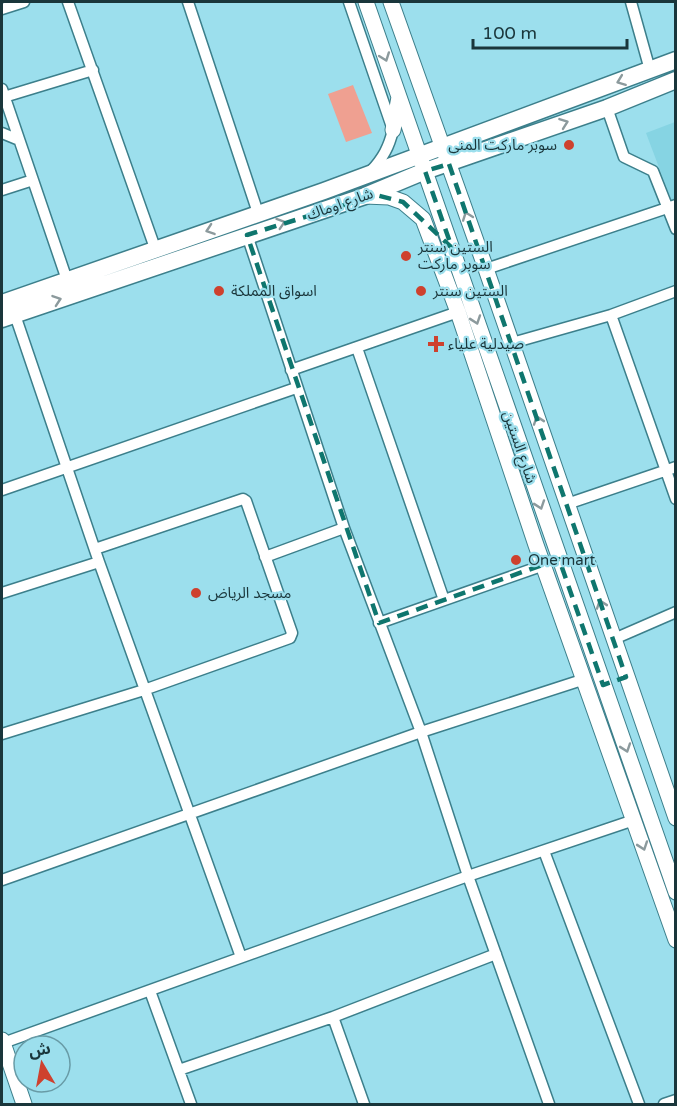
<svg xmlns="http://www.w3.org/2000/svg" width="677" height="1106" font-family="'Varela Round','Noto Sans Arabic',sans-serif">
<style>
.built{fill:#86d4e3}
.green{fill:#efa091}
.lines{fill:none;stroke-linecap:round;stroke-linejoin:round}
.street-casing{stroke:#3c7f8b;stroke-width:13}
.secondary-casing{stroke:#3c7f8b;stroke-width:17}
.primary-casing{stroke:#3c7f8b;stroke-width:19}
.street{stroke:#fff;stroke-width:10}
.secondary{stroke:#fff;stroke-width:15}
.primary{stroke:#fff;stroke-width:16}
.oneway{stroke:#8c9a9d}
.marked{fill:none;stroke:#0f766e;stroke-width:4.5;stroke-dasharray:12 8;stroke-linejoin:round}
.poi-dot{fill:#ce412e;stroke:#9cdfed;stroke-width:2}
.labels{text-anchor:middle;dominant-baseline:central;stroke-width:4.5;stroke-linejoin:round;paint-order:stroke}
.poi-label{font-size:15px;fill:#1a363b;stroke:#9cdfed;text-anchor:start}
.street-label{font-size:15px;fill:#1a363b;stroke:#9cdfed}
</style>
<rect width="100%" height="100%" fill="#9cdfed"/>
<path class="built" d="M 675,122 L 675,201 L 672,202 L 646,133 Z"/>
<path class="green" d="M 353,85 L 372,133 L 346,142 L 328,94 Z"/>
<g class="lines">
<defs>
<path id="street" d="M 68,2 L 155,248
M 188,2 L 258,213
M 349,2 L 393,130 C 389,147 383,158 371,171
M 631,2 L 650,70
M 2,9 L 24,2
M 2,89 L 67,280
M 4,97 L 93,70
M 607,108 L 624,157 L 653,171 L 676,229
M 2,133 L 19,140
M 2,190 L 33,180
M 247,235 L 344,528 L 421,732 L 468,876 L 549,1104
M 486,269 L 676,205
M 15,315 L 99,562 L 241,957
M 611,315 L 676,499
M 512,343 L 611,315 L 676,291
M 357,348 L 444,600
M 291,370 L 458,312
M 2,490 L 296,388
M 567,504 L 676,467
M 265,557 L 344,528
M 2,593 L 99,562
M 379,623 L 544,565
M 614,639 L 676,612
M 2,734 L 144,690 L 290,638 L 292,633 L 246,501 L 243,499 L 95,549
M 544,851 L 639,1104
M 2,880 L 421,732 L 585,679
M 150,991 L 191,1104
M 333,1017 L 364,1104
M 3,1043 L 468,876 L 634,820
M 179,1070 L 333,1017 L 496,954
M 664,1104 L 676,1100"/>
<path id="secondary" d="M 366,2 L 676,892
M 391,2 L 486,269 L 676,818
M 393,130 L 399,97
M 365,196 L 389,197 L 403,202 L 423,219 L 458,312 L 536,545 L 676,940
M 2,1040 L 24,1104"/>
<path id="primary" d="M 2,303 L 324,191 L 676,60
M 2,319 L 365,196 L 425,171 L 607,108 L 676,80"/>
</defs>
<use href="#street" class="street-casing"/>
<use href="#secondary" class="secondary-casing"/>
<use href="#primary" class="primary-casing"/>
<use href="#street" class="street"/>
<use href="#secondary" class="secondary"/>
<use href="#primary" class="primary"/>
</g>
<defs><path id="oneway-chevron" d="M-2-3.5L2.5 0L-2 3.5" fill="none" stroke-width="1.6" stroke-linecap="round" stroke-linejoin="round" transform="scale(1.5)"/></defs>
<g class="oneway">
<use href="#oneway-chevron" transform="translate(385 57) rotate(70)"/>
<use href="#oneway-chevron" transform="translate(621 81) rotate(159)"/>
<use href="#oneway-chevron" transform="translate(564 123) rotate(-20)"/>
<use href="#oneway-chevron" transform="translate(467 216) rotate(-110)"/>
<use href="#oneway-chevron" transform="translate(281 223) rotate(-18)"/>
<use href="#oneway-chevron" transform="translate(210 230) rotate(161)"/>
<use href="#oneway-chevron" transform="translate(57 300) rotate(-19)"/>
<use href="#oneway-chevron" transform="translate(476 320) rotate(71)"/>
<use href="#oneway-chevron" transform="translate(538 420) rotate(-109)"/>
<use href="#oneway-chevron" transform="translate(540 505) rotate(71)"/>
<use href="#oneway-chevron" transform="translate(601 604) rotate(-109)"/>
<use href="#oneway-chevron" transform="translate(626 748) rotate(71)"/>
<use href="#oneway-chevron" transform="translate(643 846) rotate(71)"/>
</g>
<path class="marked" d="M 449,164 L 626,677 L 603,685 L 559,559 L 379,623 L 247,235 L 376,195 L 403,202 L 452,248 L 425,171 Z"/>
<g class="poi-dot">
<circle cx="569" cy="145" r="6"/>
<circle cx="406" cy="256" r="6"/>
<circle cx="219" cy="291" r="6"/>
<circle cx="421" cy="291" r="6"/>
<path d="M433 335h6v6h6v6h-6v6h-6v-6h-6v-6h6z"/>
<circle cx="516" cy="560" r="6"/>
<circle cx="196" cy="593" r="6"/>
</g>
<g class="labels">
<g class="poi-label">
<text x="557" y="145" text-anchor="end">سوبر ماركت المنى</text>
<text x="418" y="247">الستين سنتر<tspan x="418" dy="17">سوبر ماركت</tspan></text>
<text x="231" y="291">اسواق المملكة</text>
<text x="433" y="291">الستين سنتر</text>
<text x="448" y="344">صيدلية علياء</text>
<text x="528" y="560">One mart</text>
<text x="208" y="593">مسجد الرياض</text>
</g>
<g class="street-label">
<text transform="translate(340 204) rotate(-19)">شارع اوماك</text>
<text transform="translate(520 447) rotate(71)">شارع الستين</text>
</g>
</g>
<rect width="677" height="1106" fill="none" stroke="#1a363b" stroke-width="6"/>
<g transform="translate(42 1064) rotate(350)"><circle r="28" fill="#9cdfed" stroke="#689ba6" stroke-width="1.5"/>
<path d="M0-4.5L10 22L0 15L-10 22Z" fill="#ce412e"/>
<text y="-9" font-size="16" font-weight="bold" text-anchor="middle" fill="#1a363b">ش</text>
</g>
<path d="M473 39v9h154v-9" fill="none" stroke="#1a363b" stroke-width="3"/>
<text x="482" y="39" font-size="18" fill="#1a363b" stroke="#9cdfed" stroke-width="4.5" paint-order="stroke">100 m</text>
</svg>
